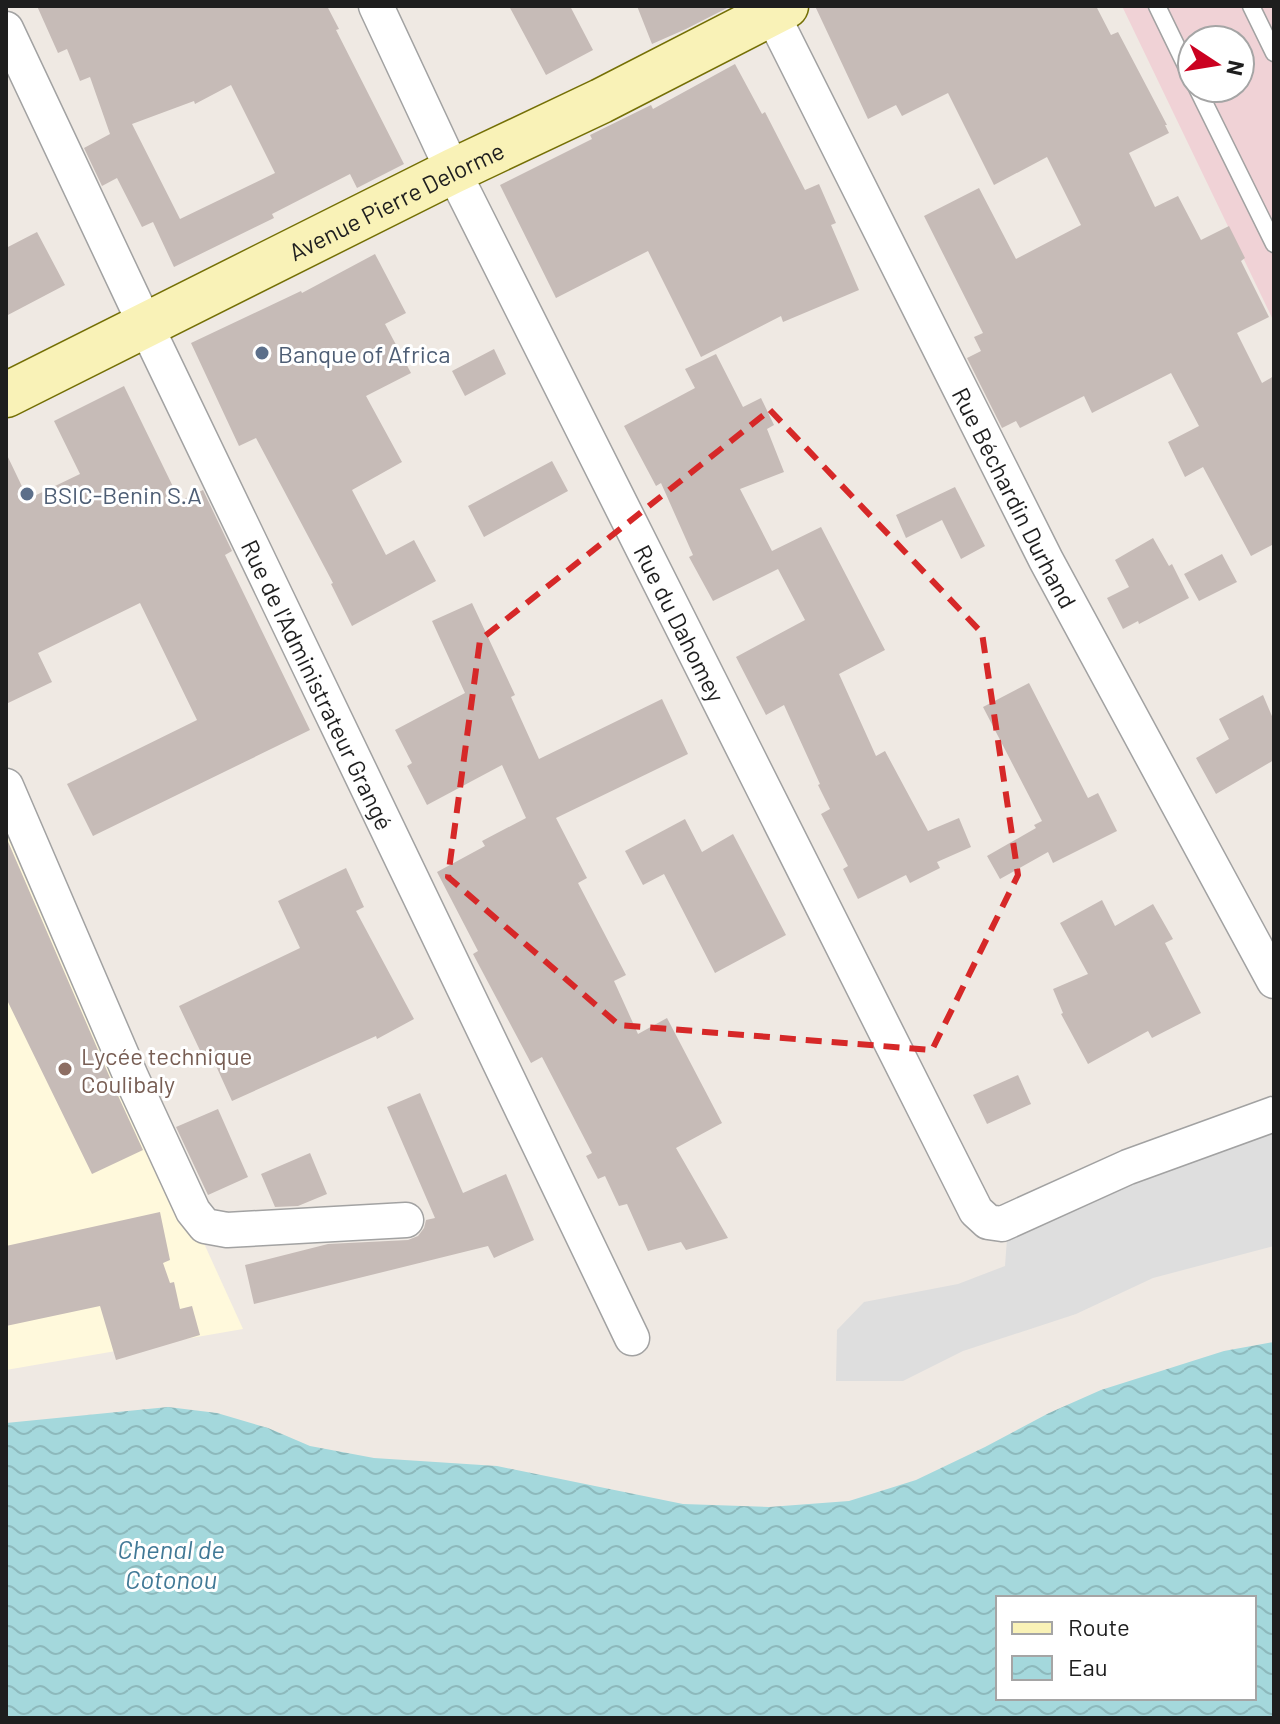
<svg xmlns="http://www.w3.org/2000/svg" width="1280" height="1724" font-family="Barlow,sans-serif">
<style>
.commercial{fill:#f0d2d6;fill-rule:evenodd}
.education{fill:#fff9dc}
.parking{fill:#dedede}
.water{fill:url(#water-waves);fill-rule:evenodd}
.building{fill:#c6bbb7;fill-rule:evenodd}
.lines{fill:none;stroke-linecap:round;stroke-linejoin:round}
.lane-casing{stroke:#a2a2a2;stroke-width:19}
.street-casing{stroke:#a2a2a2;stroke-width:37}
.secondary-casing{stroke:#746f05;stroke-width:47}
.lane{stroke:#fff;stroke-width:16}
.street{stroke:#fff;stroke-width:34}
.secondary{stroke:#f9f2b7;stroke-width:44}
.marked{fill:none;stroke:#d62828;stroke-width:6;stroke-dasharray:16 10;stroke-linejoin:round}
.service-dot{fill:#5c6f8a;stroke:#fff;stroke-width:3}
.education-dot{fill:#8d6e63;stroke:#fff;stroke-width:3}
.labels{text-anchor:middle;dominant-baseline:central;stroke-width:6;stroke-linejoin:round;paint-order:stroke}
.street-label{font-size:24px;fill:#1e1e1e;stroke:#fff}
.service-label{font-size:24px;fill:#4e5e75;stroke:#fff;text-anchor:start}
.education-label{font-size:24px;fill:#785e54;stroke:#fff;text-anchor:start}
.water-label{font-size:26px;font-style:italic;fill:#417996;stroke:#fff}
</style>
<defs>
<pattern id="water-waves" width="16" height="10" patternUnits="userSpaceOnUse" patternTransform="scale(2)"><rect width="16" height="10" fill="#a4d8dc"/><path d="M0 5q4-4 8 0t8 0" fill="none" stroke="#8db9bc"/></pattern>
</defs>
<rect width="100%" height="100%" fill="#efe9e3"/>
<path class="commercial" d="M 1122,6 L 1274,6 L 1274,322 ZM 1192,40 L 1240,40 L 1240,88 L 1192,88 Z"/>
<path class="education" d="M 6,809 L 243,1329 L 6,1370 Z"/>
<path class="parking" d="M 1274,1128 L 1274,1246 L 1153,1278 L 1076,1314 L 963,1351 L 903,1381 L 836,1381 L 837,1330 L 864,1302 L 958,1284 L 1005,1266 L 1007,1239 L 1100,1192 Z"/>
<path class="water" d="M 1274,1342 L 1274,1718 L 6,1718 L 6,1423 L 168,1407 L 217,1413 L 268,1428 L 310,1446 L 374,1458 L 497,1466 L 683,1504 L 769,1507 L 849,1501 L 916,1480 L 985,1447 L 1049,1413 L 1101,1390 L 1224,1351 ZM 998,1598 L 1254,1598 L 1254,1698 L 998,1698 Z"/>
<path class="building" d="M 37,6 L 327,6 L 339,29 L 336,30 L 404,164 L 357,188 L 350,174 L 272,214 L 274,218 L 174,267 L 153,222 L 142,227 L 117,178 L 102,186 L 84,148 L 110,134 L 90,77 L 80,81 L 67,49 L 58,53 ZM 231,85 L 275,173 L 180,219 L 132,124 L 194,101 L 195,104 Z
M 509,6 L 570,6 L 593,50 L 546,75 Z
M 637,6 L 731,6 L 686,29 L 652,44 Z
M 815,6 L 1096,6 L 1111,35 L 1118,32 L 1167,125 L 1165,125 L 1169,133 L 1129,153 L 1155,207 L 1178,196 L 1201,240 L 1229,226 L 1245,258 L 1241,261 L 1269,317 L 1237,333 L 1262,383 L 1274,376 L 1274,544 L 1251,556 L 1203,467 L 1185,477 L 1168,442 L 1199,426 L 1171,373 L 1092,413 L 1084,396 L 1020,428 L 1016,421 L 1002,428 L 967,358 L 981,351 L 974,337 L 983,333 L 924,216 L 979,188 L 1016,259 L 1081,225 L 1047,157 L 994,185 L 948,93 L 902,116 L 896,105 L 868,119 Z
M 735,64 L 762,114 L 765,112 L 805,190 L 819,184 L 836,223 L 831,225 L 859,290 L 783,322 L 781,316 L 701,357 L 648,251 L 556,298 L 500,185 L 592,139 L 590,135 L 651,105 L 653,109 Z
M 37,232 L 65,285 L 6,316 L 6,248 Z
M 375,254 L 406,313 L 385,324 L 411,373 L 366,396 L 402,462 L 352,490 L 386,555 L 414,540 L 436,581 L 352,626 L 331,584 L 333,583 L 256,438 L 239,446 L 191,343 L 301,291 L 302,293 Z
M 494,349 L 506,374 L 465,396 L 452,371 Z
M 716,354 L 743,407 L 761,398 L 774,425 L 767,429 L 784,472 L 740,489 L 772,551 L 821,527 L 885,650 L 839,674 L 876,756 L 885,751 L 928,831 L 959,818 L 971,847 L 937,862 L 940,868 L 910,883 L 906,875 L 858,899 L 843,869 L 848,866 L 821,814 L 830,809 L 818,785 L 820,784 L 784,705 L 766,715 L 736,657 L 805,620 L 778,569 L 713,601 L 689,557 L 693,555 L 661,483 L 656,486 L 624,426 L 695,388 L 685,369 Z
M 124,386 L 180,501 L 203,490 L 232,551 L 225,555 L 310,730 L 93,836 L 67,784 L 197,720 L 140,603 L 38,653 L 52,682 L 6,704 L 6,453 L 28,499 L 80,474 L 54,421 Z
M 552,461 L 568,491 L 484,537 L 468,506 Z
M 955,487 L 985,546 L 961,559 L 942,520 L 906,538 L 896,515 Z
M 1153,538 L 1169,566 L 1172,564 L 1189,598 L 1139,624 L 1138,621 L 1123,629 L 1107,598 L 1129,587 L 1115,560 Z
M 1222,554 L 1237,582 L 1199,601 L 1184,574 Z
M 472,603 L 515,695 L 511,697 L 539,759 L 662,699 L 688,754 L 556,818 L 587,878 L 578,883 L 626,975 L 614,981 L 638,1034 L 667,1018 L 722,1123 L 676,1148 L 728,1238 L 686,1250 L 681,1242 L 648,1251 L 627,1204 L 619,1206 L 605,1176 L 598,1179 L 586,1156 L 592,1153 L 542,1057 L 531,1063 L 473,954 L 478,951 L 437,872 L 485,846 L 482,841 L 526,818 L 502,765 L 427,805 L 407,766 L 412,763 L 395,730 L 465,693 L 432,621 Z
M 1029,683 L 1088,798 L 1098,793 L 1117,831 L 1053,863 L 1048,852 L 1000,879 L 987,856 L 1036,828 L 1034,825 L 1042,821 L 983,707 Z
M 1263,695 L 1274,721 L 1274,760 L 1216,794 L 1196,758 L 1229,739 L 1219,719 Z
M 685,819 L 702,852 L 733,834 L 786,935 L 715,973 L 664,874 L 643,885 L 625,851 Z
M 6,837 L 114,1087 L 143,1150 L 92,1174 L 6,998 Z
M 346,868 L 364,907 L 356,911 L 414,1019 L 377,1039 L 376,1036 L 232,1101 L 212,1057 L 205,1061 L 179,1006 L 300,948 L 278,901 Z
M 1102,900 L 1115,926 L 1153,904 L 1173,939 L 1165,943 L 1201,1013 L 1152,1038 L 1148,1031 L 1088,1064 L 1061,1014 L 1063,1013 L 1053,989 L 1088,974 L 1060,923 Z
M 1018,1075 L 1031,1104 L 987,1124 L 973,1095 Z
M 420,1093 L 463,1193 L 506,1174 L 534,1240 L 494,1258 L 488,1246 L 254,1304 L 245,1265 L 328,1244 L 408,1240 L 418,1236 L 424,1228 L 426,1220 L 435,1218 L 387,1107 Z
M 218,1109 L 248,1177 L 208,1195 L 176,1127 Z
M 310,1153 L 327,1194 L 298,1206 L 275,1207 L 261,1174 Z
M 160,1212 L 170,1260 L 163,1263 L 170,1283 L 174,1282 L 180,1309 L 192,1306 L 200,1335 L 116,1360 L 100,1306 L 6,1326 L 6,1246 Z"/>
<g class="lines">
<defs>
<path id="lane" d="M 1157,6 L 1192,78
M 1251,6 L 1274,53
M 1197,88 L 1274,244"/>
<g id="street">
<path id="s1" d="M 376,6 L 453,171 L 976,1211 L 988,1222 L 1002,1224 L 1128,1167 L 1274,1114"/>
<path id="s2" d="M 768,6 L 1046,560 L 1274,981"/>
<path id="s3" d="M 6,29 L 146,326 L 632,1338"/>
<path d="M 6,786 L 132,1079 L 193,1211 L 205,1226 L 227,1230 L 406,1220"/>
</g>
<g id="secondary">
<path id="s4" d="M 6,395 L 453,171 L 601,101 L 786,6"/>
</g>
</defs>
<use href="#lane" class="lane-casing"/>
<use href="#street" class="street-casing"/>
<use href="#secondary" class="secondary-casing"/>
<use href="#lane" class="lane"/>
<use href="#street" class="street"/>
<use href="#secondary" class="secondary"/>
</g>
<path class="marked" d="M 770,410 L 982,633 L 1018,875 L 932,1050 L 619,1025 L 448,877 L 480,640 Z"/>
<g class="service-dot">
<circle cx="262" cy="353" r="8"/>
<circle cx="27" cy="494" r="8"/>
</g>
<circle class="education-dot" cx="65" cy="1069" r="8"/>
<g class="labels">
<g class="street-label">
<text stroke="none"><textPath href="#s4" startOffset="436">Avenue Pierre Delorme</textPath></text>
<text stroke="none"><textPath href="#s2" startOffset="550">Rue Béchardin Durhand</textPath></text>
<text stroke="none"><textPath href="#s1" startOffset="688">Rue du Dahomey</textPath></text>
<text stroke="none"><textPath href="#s3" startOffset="726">Rue de l'Administrateur Grangé</textPath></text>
</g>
<g class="service-label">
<text x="278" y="353">Banque of Africa</text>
<text x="43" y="494">BSIC-Benin S.A</text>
</g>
<g class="education-label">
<text x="81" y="1055">Lycée technique<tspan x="81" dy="28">Coulibaly</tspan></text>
</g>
<g class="water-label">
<text x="171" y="1548">Chenal de<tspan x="171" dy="30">Cotonou</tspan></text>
</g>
</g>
<rect width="1280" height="1724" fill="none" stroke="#1e1e1e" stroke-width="16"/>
<rect x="996" y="1596" width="260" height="104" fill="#ffffff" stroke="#a5a5a5" stroke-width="2"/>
<rect x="1012" y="1622" width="40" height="12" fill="#f9f2b7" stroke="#a5a5a5" stroke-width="2"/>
<text x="1068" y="1636" font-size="24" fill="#1e1e1e">Route</text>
<rect x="1012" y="1656" width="40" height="24" fill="url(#water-waves)" stroke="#a5a5a5" stroke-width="2"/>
<text x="1068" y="1676" font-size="24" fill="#1e1e1e">Eau</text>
<g transform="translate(1216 64) rotate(102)"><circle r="38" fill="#ffffff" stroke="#a5a5a5" stroke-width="2"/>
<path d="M0-6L14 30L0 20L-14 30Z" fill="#cb0120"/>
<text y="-12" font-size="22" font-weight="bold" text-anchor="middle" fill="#1e1e1e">N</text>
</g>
</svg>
